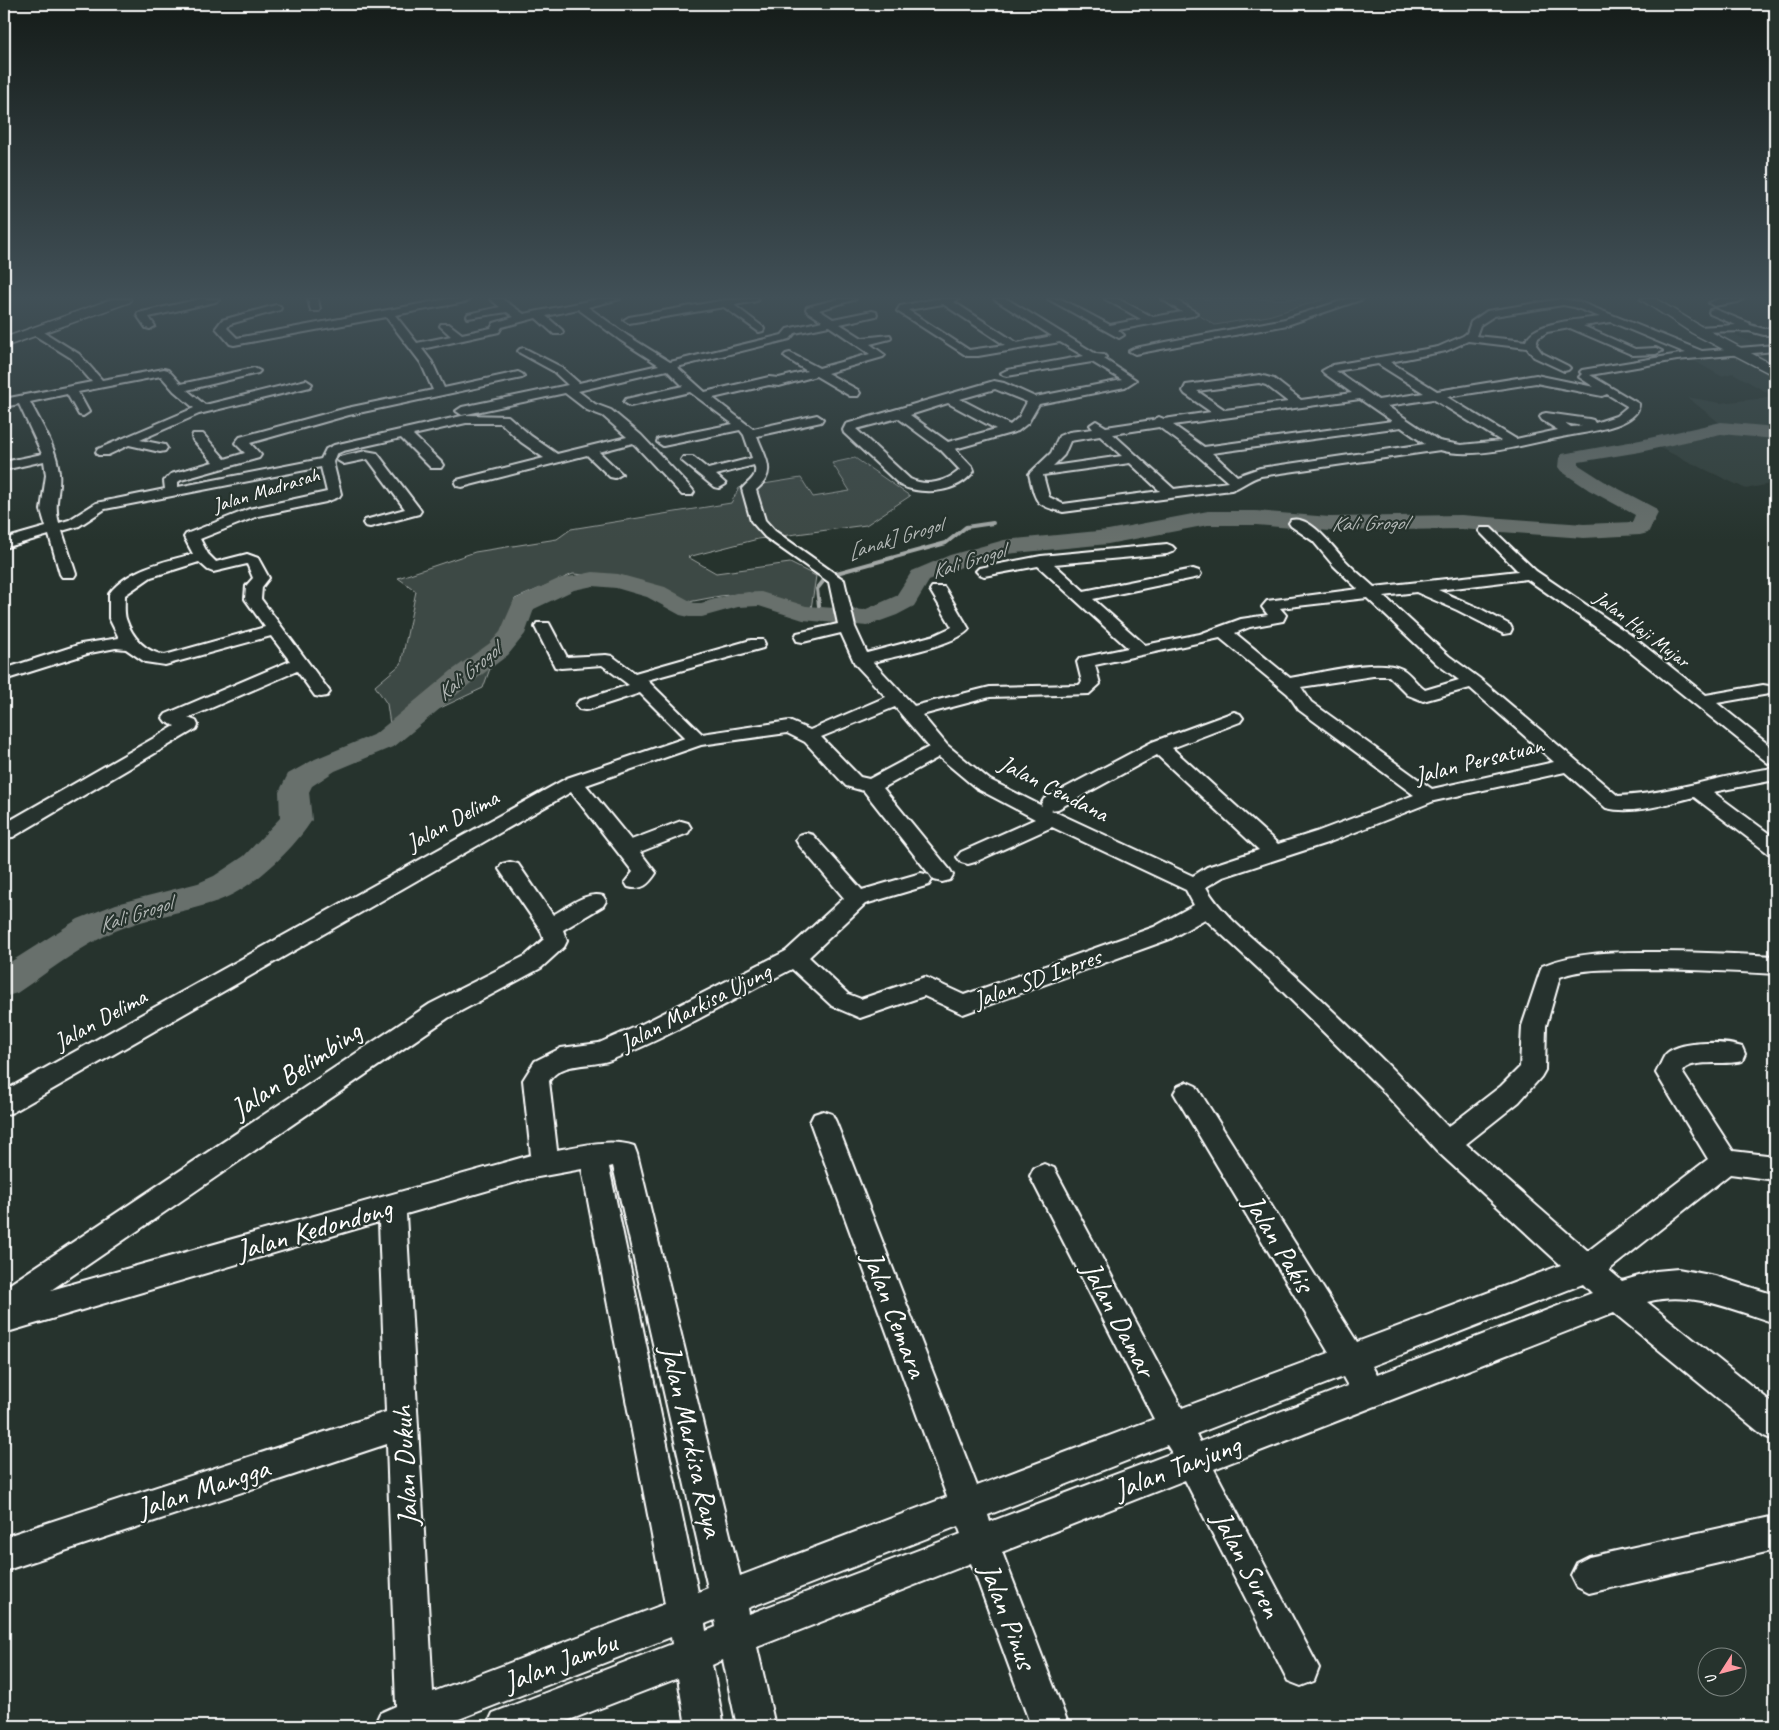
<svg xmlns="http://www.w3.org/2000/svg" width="1779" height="1730" font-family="Caveat,sans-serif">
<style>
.built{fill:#333f3a}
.green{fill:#3e4944;stroke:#9ea4a2}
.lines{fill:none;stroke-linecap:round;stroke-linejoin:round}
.stream{stroke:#a4a9a7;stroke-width:4}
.river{fill:#67706c;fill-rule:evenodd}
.minor-casing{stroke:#fff;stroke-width:4}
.major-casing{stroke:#fff;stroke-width:3}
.minor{fill:#26332d;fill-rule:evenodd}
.major{fill:#26332d;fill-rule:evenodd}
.labels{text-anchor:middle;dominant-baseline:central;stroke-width:4.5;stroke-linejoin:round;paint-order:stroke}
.far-street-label{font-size:20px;fill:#fff;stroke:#26332d}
.far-water-label{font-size:21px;font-style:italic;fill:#b3b8b6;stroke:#26332d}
.street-label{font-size:24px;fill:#fff;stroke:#26332d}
.near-street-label{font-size:29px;fill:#fff;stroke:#26332d}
</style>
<rect width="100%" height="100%" fill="#26332d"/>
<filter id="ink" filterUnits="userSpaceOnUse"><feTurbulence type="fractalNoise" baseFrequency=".02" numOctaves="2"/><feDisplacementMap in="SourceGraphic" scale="10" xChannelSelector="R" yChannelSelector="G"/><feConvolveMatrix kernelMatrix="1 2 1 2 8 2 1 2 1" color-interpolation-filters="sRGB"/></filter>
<g filter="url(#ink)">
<path class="built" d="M 1722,329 L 1768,350 L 1754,351 L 1775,362 L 1775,483 L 1746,489 L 1658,447 L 1731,432 L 1687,397 L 1720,403 L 1775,397 L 1733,373 L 1721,376 L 1689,358 L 1730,352 L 1694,330 Z"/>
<path class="green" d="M 1183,299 L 1325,299 L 1268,316 L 1215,325 L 1200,316 Z
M 855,458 L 910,496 L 866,525 L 758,539 L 688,557 L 716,573 L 790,563 L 816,576 L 811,609 L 749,593 L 720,596 L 683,603 L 611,577 L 573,574 L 515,599 L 483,688 L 391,731 L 387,704 L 375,686 L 401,664 L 416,591 L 398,578 L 475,552 L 557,539 L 571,529 L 731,503 L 739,488 L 801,478 L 813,497 L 850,491 L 832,463 Z"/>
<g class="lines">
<path class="stream" d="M 833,574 L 946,543 L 966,527 L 993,523
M 820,614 L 817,589 L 825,579"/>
<path class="river" d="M 1721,422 L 1775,427 L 1775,439 L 1721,434 L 1640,452 L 1579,462 L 1579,465 L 1604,481 L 1655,508 L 1658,513 L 1648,533 L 1640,535 L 1584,538 L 1461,529 L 1330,531 L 1256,525 L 1208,525 L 1108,544 L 1006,554 L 966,565 L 929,581 L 914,606 L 897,615 L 867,626 L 803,620 L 759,606 L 738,607 L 702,617 L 689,617 L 680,615 L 647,597 L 616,588 L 593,586 L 574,590 L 534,609 L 525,634 L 508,655 L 471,683 L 395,746 L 335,771 L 312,786 L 309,792 L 312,820 C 293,850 252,889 218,901 C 180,914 139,918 103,937 C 74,951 44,975 17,993 L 4,997 L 4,966 L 78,919 L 116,904 L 198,883 L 214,876 L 244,856 L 280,818 L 279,792 L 288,774 L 315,759 L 375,734 L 451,671 L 490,643 L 500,632 L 514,600 L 558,579 L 593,572 L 618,574 L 665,587 L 694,603 L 701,603 L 736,593 L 761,592 L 806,606 L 864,610 L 896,596 L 912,571 L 950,555 L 1004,540 L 1108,530 L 1208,511 L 1256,511 L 1330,517 L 1461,515 L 1584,524 L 1632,522 L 1635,515 L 1589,490 L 1561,471 L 1558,467 L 1559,458 L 1562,454 L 1640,440 Z"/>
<defs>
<path id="minor" d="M 200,299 L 220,299 L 215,302 L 149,317 L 155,326 L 150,329 L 146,328 L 137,315 L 138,313 Z
M 308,299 L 318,299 L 320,309 L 319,311 L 311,311 Z
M 447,299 L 470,299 L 465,302 L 395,315 L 417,343 L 451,336 L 440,326 L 441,324 L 449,324 L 462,334 L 491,328 L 494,323 L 514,317 L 507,312 L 468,318 L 467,316 L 468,314 L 500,307 L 490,299 L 502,299 L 524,314 L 598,299 L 620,299 L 588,307 L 628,336 L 670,362 L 782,335 L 787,329 L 822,321 L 807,311 L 806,309 L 807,307 L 838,299 L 856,299 L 819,310 L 833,319 L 872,311 L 876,312 L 877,314 L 876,316 L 840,324 L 862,338 L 890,335 L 891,337 L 890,339 L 870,344 L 885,355 L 883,357 L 827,373 L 858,390 L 860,393 L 858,396 L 850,396 L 816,376 L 779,386 L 769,385 L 713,398 L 753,429 L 817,415 L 823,419 L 821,422 L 757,436 C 765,458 778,472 756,490 L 765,520 L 775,531 L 844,580 L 855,627 L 867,653 L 935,635 L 952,627 L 930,590 L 932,587 L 944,587 L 946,590 L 969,629 C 959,644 893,657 873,662 L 914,706 L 990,687 L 1079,685 L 1082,682 L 1077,662 L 1080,658 L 1128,648 L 1038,566 L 984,576 L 979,574 L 976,571 L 979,568 L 1041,556 L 1167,544 L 1172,546 L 1175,549 L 1172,552 L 1167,554 L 1054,564 L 1084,591 L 1193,569 L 1199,571 L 1201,574 L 1199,577 L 1093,599 L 1145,645 L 1200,634 L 1241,619 L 1268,615 L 1262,607 L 1267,601 L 1358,589 L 1333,565 L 1313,541 L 1291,526 L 1289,523 L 1291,520 C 1310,515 1331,545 1343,558 C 1352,568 1364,578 1374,587 L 1518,571 L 1479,531 L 1481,528 L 1491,528 L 1536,571 L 1632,636 L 1706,695 L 1763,685 L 1769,686 L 1772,690 L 1769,694 L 1717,703 L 1775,750 L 1775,765 L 1768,763 L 1620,644 L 1527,579 L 1438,590 L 1479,608 L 1510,625 L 1512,629 L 1510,633 L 1504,634 L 1457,610 L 1416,592 L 1384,596 L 1449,656 L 1479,678 L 1618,796 C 1672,794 1722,774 1775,768 L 1775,780 L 1713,792 L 1775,838 L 1775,855 L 1768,853 L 1694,797 C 1667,804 1633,815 1606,808 L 1565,772 L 1434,801 L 1330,842 L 1223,877 L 1206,887 C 1224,919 1262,945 1289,970 C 1344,1020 1397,1073 1448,1127 L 1501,1086 L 1520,1067 L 1522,1026 L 1542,966 C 1578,951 1617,952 1656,952 C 1696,952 1736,954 1775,956 L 1775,974 C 1728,971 1680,969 1632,969 C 1609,970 1582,968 1560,977 L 1546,1026 L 1545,1070 L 1541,1077 L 1519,1102 L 1466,1144 L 1588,1251 L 1708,1159 L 1656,1073 C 1659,1067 1662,1060 1665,1055 C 1677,1040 1725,1041 1742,1047 L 1745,1054 L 1742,1061 C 1726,1066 1689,1058 1682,1072 L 1733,1151 L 1775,1156 L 1775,1180 L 1730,1174 L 1609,1270 L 1622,1281 L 1656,1271 L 1678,1269 L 1715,1276 L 1775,1295 L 1775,1323 C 1733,1310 1691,1290 1647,1302 L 1775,1405 L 1775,1441 L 1764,1436 L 1614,1313 L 1214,1469 L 1319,1668 L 1314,1681 L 1301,1686 L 1288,1681 L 1185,1480 L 1002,1552 L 1069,1726 L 1031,1726 L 971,1563 L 757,1647 L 775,1726 L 737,1726 L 723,1660 L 712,1665 L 724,1726 L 686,1726 L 678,1678 L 554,1726 L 487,1726 L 493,1713 L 672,1644 L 671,1637 L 441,1726 L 374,1726 L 380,1713 L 396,1706 L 387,1444 L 4,1571 L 4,1537 L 386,1412 L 379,1222 L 4,1333 L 4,1288 L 430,1004 L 525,956 L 544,939 L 540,929 L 499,869 L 502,864 L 510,862 L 518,864 L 553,915 C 568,907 586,891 603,896 L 606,901 L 603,906 L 563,930 L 567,941 L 564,947 L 541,968 L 448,1018 L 51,1290 L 531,1155 L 523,1080 L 535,1061 L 561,1048 L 599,1043 L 638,1026 L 786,951 L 844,898 L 799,845 L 796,840 L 799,835 L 806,833 L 813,835 L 862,890 L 921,873 L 929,875 L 932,880 L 929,885 L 865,904 L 809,957 L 848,994 L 861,999 L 925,977 L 964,995 L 1154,927 L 1194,905 L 1186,890 L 1052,827 L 975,862 L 968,864 L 961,862 L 957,857 L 961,852 L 1035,819 L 976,788 L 939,757 L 883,788 L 950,870 L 953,875 L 950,880 L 942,882 L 934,880 L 864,791 L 846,786 L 805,742 L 787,733 L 701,745 L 586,785 L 631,840 L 681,821 L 688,823 L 691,828 L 688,833 L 640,852 L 656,873 C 649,884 642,891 628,887 L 625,882 L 633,872 L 571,792 L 13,1112 L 4,1115 L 4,1091 L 567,778 L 685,738 L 640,693 L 591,709 L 585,710 L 579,709 L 576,705 L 579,701 L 629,685 L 602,665 L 561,668 L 555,667 L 535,627 L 537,623 L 549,623 L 567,657 L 606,655 L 612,656 L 635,673 L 751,640 L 763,640 L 765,644 L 763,648 L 647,680 L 702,734 L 789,721 L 810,730 L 886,697 L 855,664 L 841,633 L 803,642 L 797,641 L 795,637 L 797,633 L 838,624 L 829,582 L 765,537 L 751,521 L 742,489 C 748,481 759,477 754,465 L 716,475 L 726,484 L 719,488 L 714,487 L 681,460 L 683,457 L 693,457 L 708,469 L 752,458 L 744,435 L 740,430 L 663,446 L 657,442 L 658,439 L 733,424 L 690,392 L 630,406 L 624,402 L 626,399 L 683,386 L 667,370 L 578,391 L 595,404 L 611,410 L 641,435 L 692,489 L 694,492 L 692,495 L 682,495 L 633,443 L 599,452 L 622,474 L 615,478 L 610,477 L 587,455 L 462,487 L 457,486 L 455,483 L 457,480 L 544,458 L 521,442 L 501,423 L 466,423 L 413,435 L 441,462 L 443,465 L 441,468 L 431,468 L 401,438 L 343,451 L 336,454 L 333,462 L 341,494 L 339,497 L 326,502 L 258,516 L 200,539 L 208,554 L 216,562 L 247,554 L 258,558 L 269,578 L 262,587 L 261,599 L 330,692 L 327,696 L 321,697 L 315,696 L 297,671 L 188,718 L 196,721 L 198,725 L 196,729 L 13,837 L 4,838 L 4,820 L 9,821 L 175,726 L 166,722 L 163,718 L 166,714 L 290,661 L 271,636 L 165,665 L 145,662 L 126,649 L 116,648 L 90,653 L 4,680 L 4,669 L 81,644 L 119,638 L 109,618 L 109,594 C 127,569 165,561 193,554 L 184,537 L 186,534 L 249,509 L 327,492 L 321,467 L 105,509 L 79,526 L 62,531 L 76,574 L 74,577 L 62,577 L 60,574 L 49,535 L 4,548 L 4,539 L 46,527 L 41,510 L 46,475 L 44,461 L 4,470 L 4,462 L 42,454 L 19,404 L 4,407 L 4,399 L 92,382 L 71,358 L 31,333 L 30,331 L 31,329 L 39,329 L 79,354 L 102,380 L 164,369 L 168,370 L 181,384 L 254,368 L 260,371 L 258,373 L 187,390 L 205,405 L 306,380 L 312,384 L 310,387 L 199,414 L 140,440 L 165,445 L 167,448 L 165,451 L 160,452 L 129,445 L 108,455 L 98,455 L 96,452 L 98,449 L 194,408 L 174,391 L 161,376 L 78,392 L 89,412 L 83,416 L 79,415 L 67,394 L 30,402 C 41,424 57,448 59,473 C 61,492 53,502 59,523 L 69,520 L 96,503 L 165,489 L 164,481 L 171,474 L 213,462 L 193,440 L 192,437 L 193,434 L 203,434 L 225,459 L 245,453 L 235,443 L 240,437 L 347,408 L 433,390 L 421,363 L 386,317 L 234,345 L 230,344 L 216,328 L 222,320 L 276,305 L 280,306 L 281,308 L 280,310 L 230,324 L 227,328 L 237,338 ZM 578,309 L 620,340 L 659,365 L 579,383 L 561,367 L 524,348 L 520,349 L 518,351 L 520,353 L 553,371 L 568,385 L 462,407 L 456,411 L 462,415 L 565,393 L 587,410 L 603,416 L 627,437 L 557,454 L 531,436 L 508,416 L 466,415 L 334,445 L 326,449 L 321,459 L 178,487 L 178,482 L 181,480 L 259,458 L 261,455 L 250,443 L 349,415 L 522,378 L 524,376 L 522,374 L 518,372 L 444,388 L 432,362 L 422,349 L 499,332 L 502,327 L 536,318 L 554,334 L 562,334 L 563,332 L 562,330 L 546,316 ZM 829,326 L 870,354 L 819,368 L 790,353 L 786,354 L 784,356 L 786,358 L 807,371 L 779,378 L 769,377 L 705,392 L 677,367 L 790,339 L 795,333 ZM 199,562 L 208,570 L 213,572 L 247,564 L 253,578 L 246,586 L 245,599 L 265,627 L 165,655 C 145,652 132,637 126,619 C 124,612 125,603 125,595 L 151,577 ZM 1367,598 L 1437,664 L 1459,680 L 1425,690 C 1416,684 1411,674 1402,669 C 1377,657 1318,674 1290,678 L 1235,633 L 1250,627 L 1283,621 L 1286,615 L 1280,608 ZM 1220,638 L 1288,694 L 1299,710 L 1414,795 L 1316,832 L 1278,844 L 1172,748 L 1240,722 L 1243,718 L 1240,714 L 1234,712 L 1152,742 L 1044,799 L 1041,804 L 1042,806 L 990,780 L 947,745 L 922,715 L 990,697 L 1089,694 L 1100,684 L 1095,665 ZM 1373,676 L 1389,676 L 1408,695 L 1423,701 L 1470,688 L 1554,762 L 1432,789 L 1311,702 L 1301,687 ZM 895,707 L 929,747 L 869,779 L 860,777 L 821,737 ZM 1157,755 L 1259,850 L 1207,867 L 1193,876 L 1051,810 L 1058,809 ZM 1205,919 L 1274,983 L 1380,1088 L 1438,1152 L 1561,1265 L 1357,1342 L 1196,1086 L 1187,1082 L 1178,1086 L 1174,1093 L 1178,1100 L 1329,1353 L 1182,1408 L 1054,1168 L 1044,1164 L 1034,1168 L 1030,1176 L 1034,1184 L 1154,1419 L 977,1486 L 836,1122 L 832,1114 L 823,1111 L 814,1114 L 810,1122 L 947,1497 L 740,1576 L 637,1154 L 634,1146 C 610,1138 581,1146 557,1150 L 549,1081 C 563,1060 590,1068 611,1060 C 674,1035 732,1000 792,969 L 832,1006 L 860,1018 L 924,996 L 963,1014 L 1170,939 ZM 613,1166 L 708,1588 L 698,1592 L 609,1167 ZM 582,1169 L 665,1604 L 433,1692 L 406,1214 L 527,1179 ZM 1583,1284 L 1592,1293 L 1377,1375 L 1372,1366 ZM 1343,1377 L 1348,1386 L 1200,1442 L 1196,1434 ZM 1167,1445 L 1172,1453 L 990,1522 L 988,1515 ZM 958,1526 L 961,1534 L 749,1614 L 748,1608 ZM 715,1620 L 716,1627 L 706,1631 L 705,1624 Z
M 758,299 L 757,301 L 734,305 L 763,327 L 764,329 L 763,331 L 759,332 L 724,307 L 629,323 L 624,320 L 629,317 L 725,300 Z
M 935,299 L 959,299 L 954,302 L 1017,343 L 1052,336 L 994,299 L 1007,299 L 1096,354 L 1104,355 L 1106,357 L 1104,359 L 1136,380 L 1125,387 L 1039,404 L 1028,423 L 1018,431 L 955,449 L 973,468 L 974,471 C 958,493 923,496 900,485 L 844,433 L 843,430 L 846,424 L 994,381 L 1004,383 L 1035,397 L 1122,380 L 1092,362 L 1007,376 L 1003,375 L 1001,373 L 1007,370 L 1084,356 L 1060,342 L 978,356 L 967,356 L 897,311 L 900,306 ZM 943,304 L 1005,345 L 969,350 L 908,310 ZM 995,389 L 1027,402 L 1019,417 L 1010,425 L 960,399 ZM 948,403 L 996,429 L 948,442 L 910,415 ZM 898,418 L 941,450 L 960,470 C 946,482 927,487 910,479 L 856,429 Z
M 1048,299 L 1061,299 L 1110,325 L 1141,319 L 1105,299 L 1118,299 L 1153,317 L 1182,312 L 1162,299 L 1175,299 L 1197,313 L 1192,316 L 1118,330 L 1124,335 L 1119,338 Z
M 1347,299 L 1363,299 L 1287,325 L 1135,354 L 1129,351 L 1135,348 L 1285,319 Z
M 1561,299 L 1580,302 L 1702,351 L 1775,345 L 1775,351 L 1677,360 L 1590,375 L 1639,404 C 1639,428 1578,433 1562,437 C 1525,444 1476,460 1440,450 L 1261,476 C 1249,479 1242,487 1231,490 L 1063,512 C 1034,505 1036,502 1029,474 L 1051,453 L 1059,436 L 1069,432 L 1093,429 L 1090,425 L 1096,421 L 1106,427 L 1153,420 L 1159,417 L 1164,419 L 1211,412 L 1185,394 L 1183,391 L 1186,385 L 1260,375 L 1274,379 L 1301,400 L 1352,393 L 1324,373 L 1322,371 L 1333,365 L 1438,347 L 1463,336 L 1467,333 L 1471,322 L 1487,311 ZM 1563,305 L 1574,307 L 1600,317 C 1580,320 1533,321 1526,341 L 1476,336 L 1480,325 L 1494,316 ZM 1611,322 L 1686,353 L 1582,370 L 1580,372 L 1582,374 L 1579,377 L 1594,387 L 1536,375 L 1437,391 L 1390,362 L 1446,351 L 1468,341 L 1527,348 L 1534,357 L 1564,371 L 1568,370 L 1570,368 L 1568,366 L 1542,353 L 1536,345 L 1538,338 L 1547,332 L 1570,328 L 1633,355 L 1656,354 L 1662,351 L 1656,348 L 1635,349 L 1583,326 ZM 1378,364 L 1424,393 L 1378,400 L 1336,371 ZM 1259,383 L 1266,385 L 1288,402 L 1225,410 L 1197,391 ZM 1536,383 L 1602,396 L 1607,394 L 1627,406 L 1627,407 L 1616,416 L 1595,423 L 1593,420 L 1589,419 L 1546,413 L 1542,414 L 1540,417 L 1542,420 L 1558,430 L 1516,439 L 1447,397 ZM 1360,399 L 1392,421 L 1204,447 L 1173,425 ZM 1433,399 L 1501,441 L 1461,445 L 1439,441 L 1387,406 ZM 1565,423 L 1582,426 L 1571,427 ZM 1159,427 L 1196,454 L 1228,482 L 1174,489 L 1113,434 ZM 1401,427 L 1425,444 L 1260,468 L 1237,476 L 1212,453 ZM 1100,436 L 1122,456 L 1053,466 L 1064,455 L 1070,441 ZM 1130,463 L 1160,491 L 1063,504 L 1049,497 L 1043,475 Z
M 1718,299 L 1743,299 L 1738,302 L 1714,306 L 1709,303 Z
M 1714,309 L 1749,323 L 1750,325 L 1764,329 L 1775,329 L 1775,335 L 1764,335 L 1749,331 L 1693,332 L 1692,330 L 1697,327 L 1736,325 L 1710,314 L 1709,312 L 1710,310 Z
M 366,451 L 377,453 L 419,508 L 421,511 L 419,514 L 370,527 L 365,526 L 363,523 L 365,520 L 405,509 L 368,459 L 344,464 L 337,460 L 339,457 Z
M 1775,1516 L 1775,1550 L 1589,1593 L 1577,1587 L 1571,1575 L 1577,1563 L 1589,1557 Z"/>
<path id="major" d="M 112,299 L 131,299 L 130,302 L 4,347 L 4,338 Z
M 1640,299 L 1656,299 L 1702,327 L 1775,366 L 1775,376 L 1692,333 Z"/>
</defs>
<use href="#minor" class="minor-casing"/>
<use href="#major" class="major-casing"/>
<use href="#minor" class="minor"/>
<use href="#major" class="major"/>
</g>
</g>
<linearGradient id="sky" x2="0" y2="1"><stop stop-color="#151c19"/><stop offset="0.55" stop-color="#415057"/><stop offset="1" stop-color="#415057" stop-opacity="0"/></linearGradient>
<rect width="1779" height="541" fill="url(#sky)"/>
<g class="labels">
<g class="far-street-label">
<text transform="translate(266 490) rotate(-17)">Jalan Madrasah</text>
<text transform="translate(1642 629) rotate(37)">Jalan Haji Mujar</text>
</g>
<g class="far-water-label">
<text transform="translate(1369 523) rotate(-1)">Kali Grogol</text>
<text transform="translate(895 538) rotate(-17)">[anak] Grogol</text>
<text transform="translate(968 561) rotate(-17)">Kali Grogol</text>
<text transform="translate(468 672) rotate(-40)">Kali Grogol</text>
<text transform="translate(135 914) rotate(-18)">Kali Grogol</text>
</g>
<g class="street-label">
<text transform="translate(1479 760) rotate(-14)">Jalan Persatuan</text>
<text transform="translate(1054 788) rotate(27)">Jalan Cendana</text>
<text transform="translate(452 820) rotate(-29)">Jalan Delima</text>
<text transform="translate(1037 978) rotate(-20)">Jalan SD Inpres</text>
<text transform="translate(695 1007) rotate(-27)">Jalan Markisa Ujung</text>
<text transform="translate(100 1019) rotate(-29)">Jalan Delima</text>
</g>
<g class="near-street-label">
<text transform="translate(296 1070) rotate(-34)">Jalan Belimbing</text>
<text transform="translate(314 1229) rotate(-16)">Jalan Kedondong</text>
<text transform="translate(1279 1243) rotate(59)">Jalan Pakis</text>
<text transform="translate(895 1314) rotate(69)">Jalan Cemara</text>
<text transform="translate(1119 1319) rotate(62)">Jalan Damar</text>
<text transform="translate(692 1441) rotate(77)">Jalan Markisa Raya</text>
<text transform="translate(405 1466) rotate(-93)">Jalan Dukuh</text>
<text transform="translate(1177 1467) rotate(-21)">Jalan Tanjung</text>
<text transform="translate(203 1488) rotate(-18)">Jalan Mangga</text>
<text transform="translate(1247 1564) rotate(62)">Jalan Suren</text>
<text transform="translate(1008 1616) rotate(69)">Jalan Pinus</text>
<text transform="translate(560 1662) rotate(-21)">Jalan Jambu</text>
</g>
</g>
<rect width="1779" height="1730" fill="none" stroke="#26332d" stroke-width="20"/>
<rect x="10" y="10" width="1759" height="1710" fill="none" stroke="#fff" stroke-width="2" filter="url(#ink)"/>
<g transform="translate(1722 1672) rotate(234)"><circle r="24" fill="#26332d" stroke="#7d8581"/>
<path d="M0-4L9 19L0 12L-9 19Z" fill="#ff9aa2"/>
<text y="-8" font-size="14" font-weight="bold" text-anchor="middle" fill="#ffffff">U</text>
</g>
</svg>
